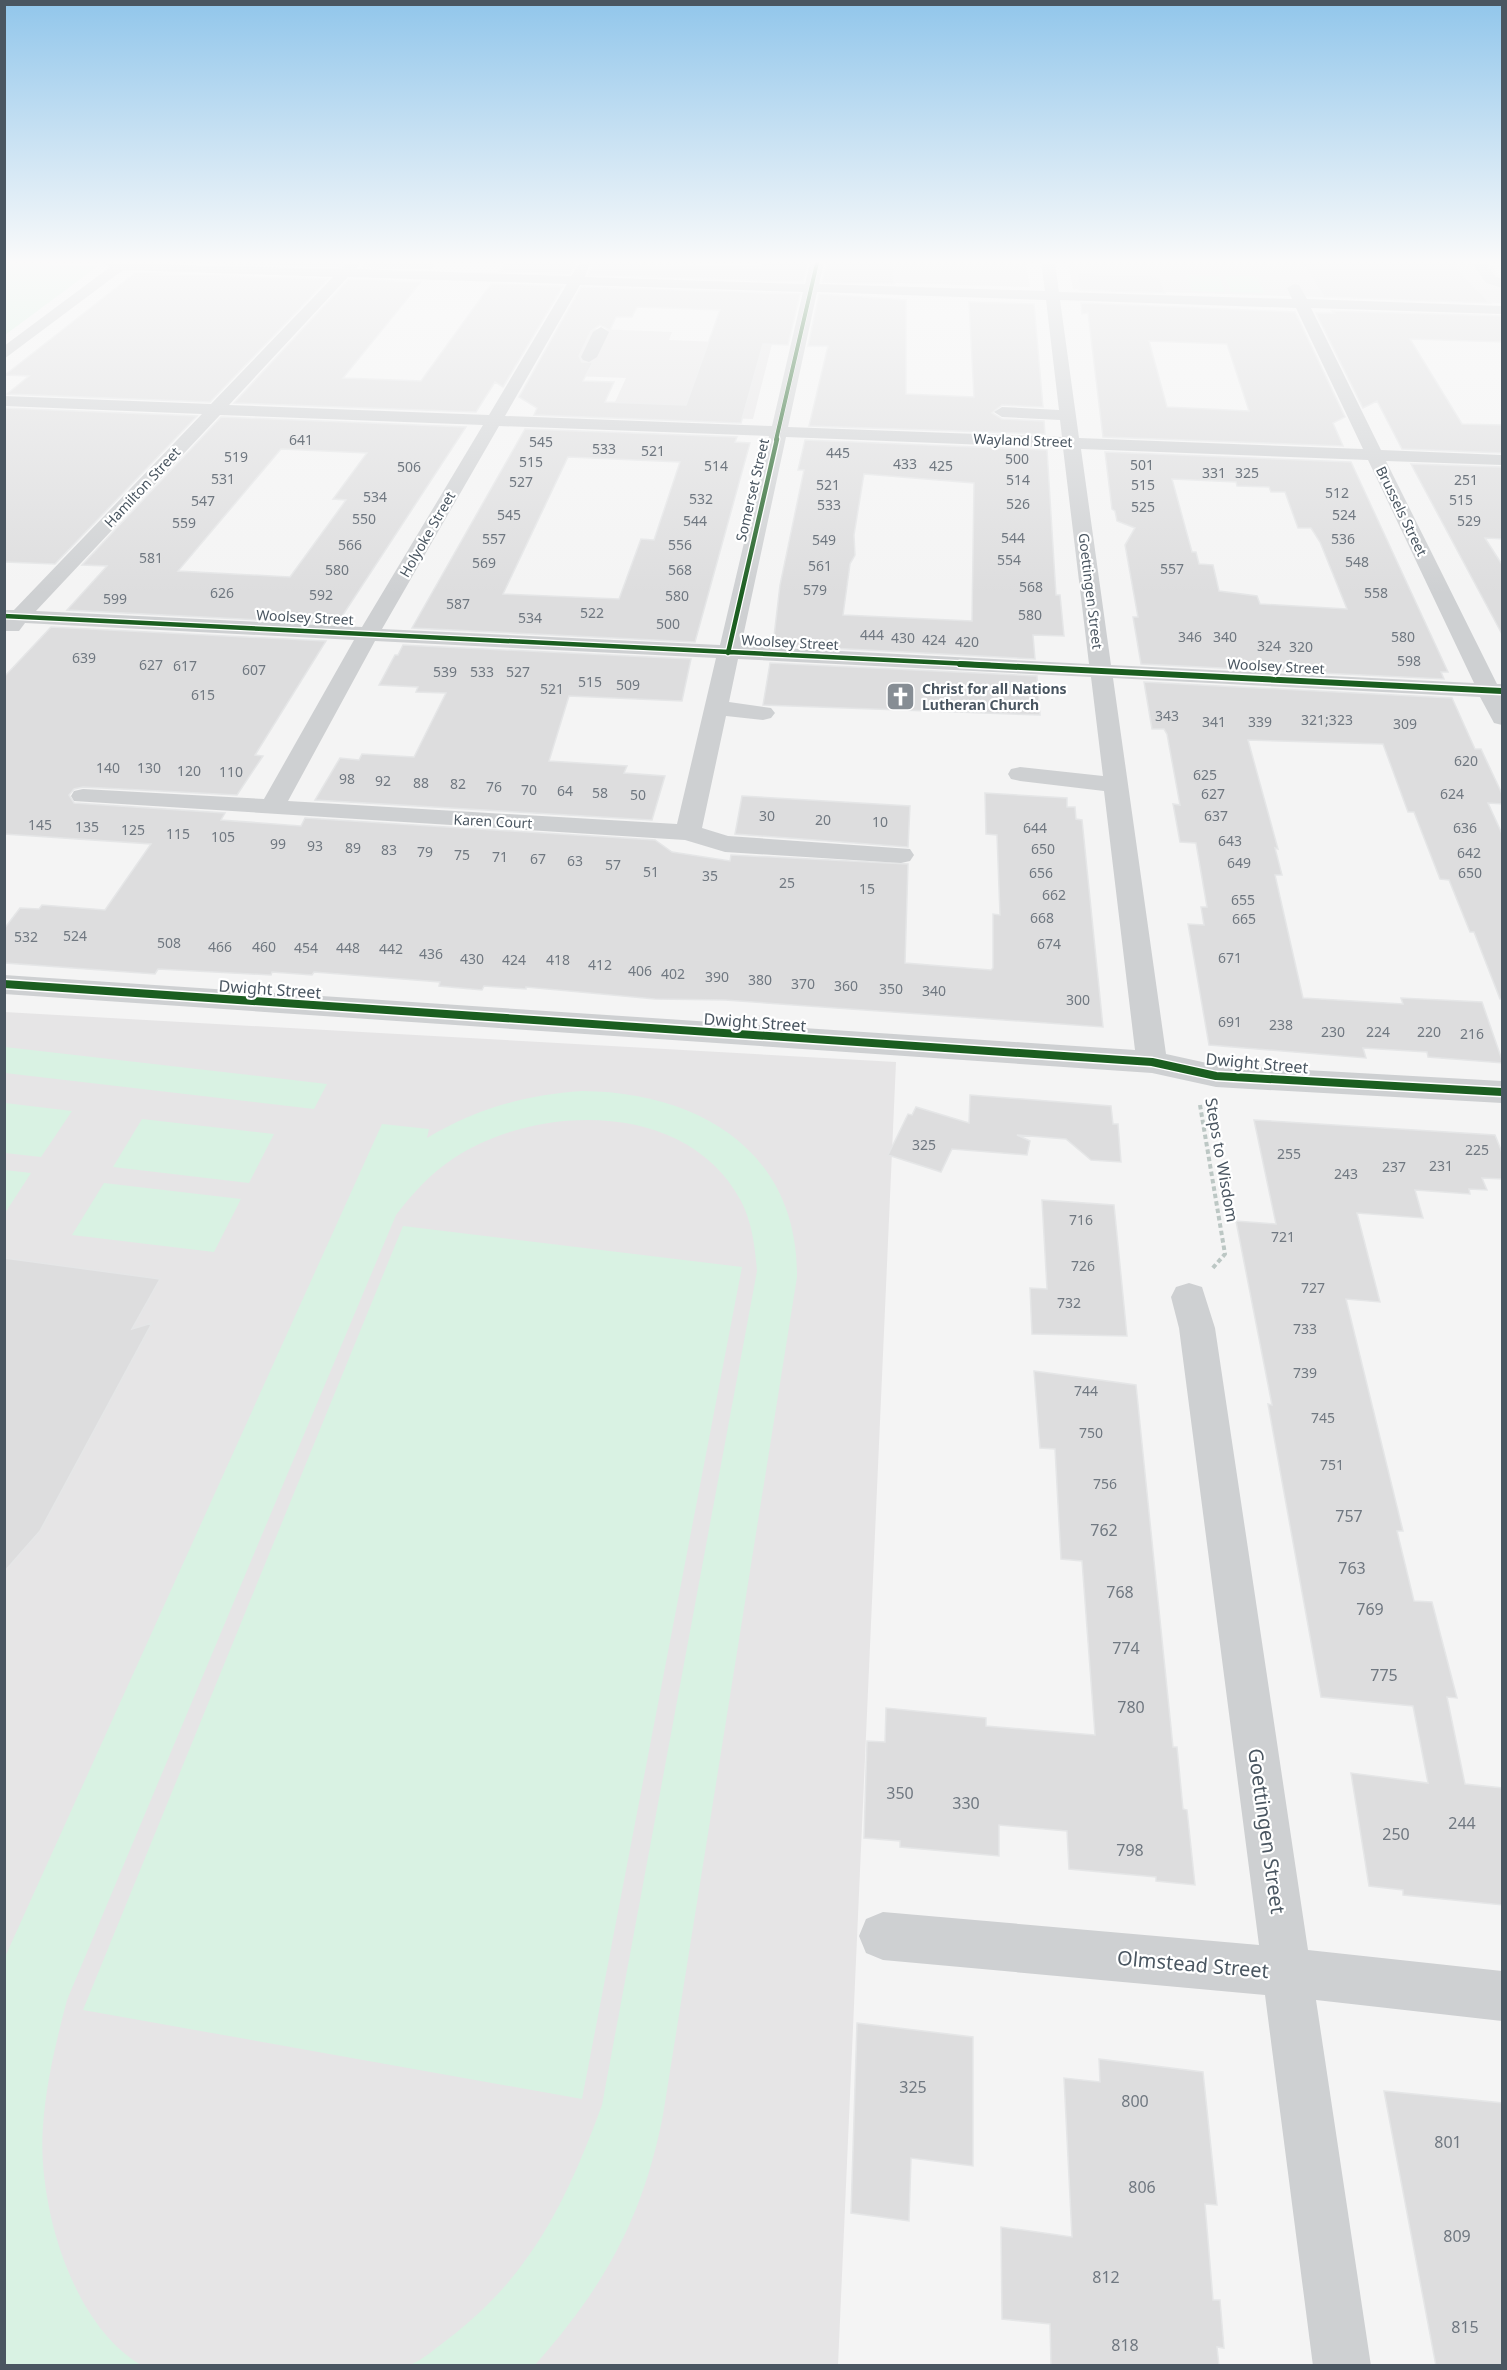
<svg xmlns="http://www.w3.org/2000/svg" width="1507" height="2370" font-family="'Noto Sans',sans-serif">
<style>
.education{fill:#e6e5e6}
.green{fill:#d9f2e3}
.building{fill:#ddddde;stroke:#e5e6e7;stroke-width:1.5;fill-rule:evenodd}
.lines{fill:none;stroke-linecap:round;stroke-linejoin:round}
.path{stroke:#bcc7c4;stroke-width:4;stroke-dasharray:4.5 3;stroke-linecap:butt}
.minor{fill:#ced0d2;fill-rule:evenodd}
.cycleway-far3-casing{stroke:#fff;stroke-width:5}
.cycleway-far2-casing{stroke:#fff;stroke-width:7}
.cycleway-far1-casing{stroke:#fff;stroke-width:9}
.cycleway-casing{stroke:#fff;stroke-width:11}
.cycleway-far3{stroke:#1b5e20;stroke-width:4}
.cycleway-far2{stroke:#1b5e20;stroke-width:4.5}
.cycleway-far1{stroke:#1b5e20;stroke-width:6}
.cycleway{stroke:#1b5e20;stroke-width:8}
.labels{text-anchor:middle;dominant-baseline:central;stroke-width:4.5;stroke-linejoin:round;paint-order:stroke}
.number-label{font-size:14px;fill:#707881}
.far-street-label{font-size:14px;fill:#4a5661;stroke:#fff}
.far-poi-label{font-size:14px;font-weight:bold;fill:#4a5661;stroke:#fff;text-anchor:start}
.street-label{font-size:16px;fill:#4a5661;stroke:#fff}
.near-number-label{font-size:16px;fill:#707881}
.near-street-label{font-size:20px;fill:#4a5661;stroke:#fff}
</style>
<rect width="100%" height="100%" fill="#f4f4f4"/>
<path class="education" d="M 840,263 L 1026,263 L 1030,287 L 836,281 Z
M 1068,263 L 1490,263 L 1502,278 L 1502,303 L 1073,289 Z
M 573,328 L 672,332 L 669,340 L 772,344 L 753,419 L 610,413 L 626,378 L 547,375 Z
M 4,1012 L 896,1062 L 838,2365 L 5,2365 Z"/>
<path class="green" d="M 5,263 L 98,266 L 5,335 Z
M 1187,275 L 1219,276 L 1225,292 L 1192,291 Z
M 1225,276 L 1257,277 L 1264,293 L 1231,292 Z
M 5,1047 L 327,1084 L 314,1109 L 5,1073 Z
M 582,1091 C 698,1092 798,1150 797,1277 L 663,2115 C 643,2218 604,2287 535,2365 L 410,2365 C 424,2359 436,2348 448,2339 C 531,2276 567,2200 602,2105 L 757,1271 C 755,1247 752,1222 741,1201 C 688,1100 538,1103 454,1158 C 431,1173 412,1194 396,1215 L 67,2000 C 56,2042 46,2083 43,2126 C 37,2203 71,2324 141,2365 L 5,2365 L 5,1957 L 382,1124 L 429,1129 L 427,1138 C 476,1109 524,1095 582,1091 Z
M 5,1103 L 72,1111 L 41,1157 L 5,1153 Z
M 142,1119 L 274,1134 L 249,1183 L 113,1167 Z
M 5,1170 L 31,1173 L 5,1213 L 4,1170 Z
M 104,1183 L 241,1199 L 214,1252 L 72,1235 Z
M 403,1226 L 742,1267 L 582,2099 L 83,2010 Z"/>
<path class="building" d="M 196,263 L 343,263 L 340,267 Z
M 363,263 L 436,263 L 431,269 L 361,267 Z
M 506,263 L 577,263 L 570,274 L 500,271 Z
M 592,263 L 761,267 L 762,263 L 808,263 L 803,282 L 588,275 Z
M 826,263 L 894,263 L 894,284 L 822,282 Z
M 1302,263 L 1452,263 L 1490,303 L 1324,297 Z
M 135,273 L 328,279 L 210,402 L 7,394 L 29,376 L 5,375 Z
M 1077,273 L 1160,276 L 1165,293 L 1080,290 Z
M 349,279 L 421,282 L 343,378 L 421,381 L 491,284 L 563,286 L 503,387 L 495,382 L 476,412 L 234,403 Z
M 581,287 L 800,294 L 788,345 L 763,344 L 741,423 L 534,415 L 537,408 L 519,397 ZM 637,307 L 720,310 L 686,405 L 605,402 L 614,382 L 583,381 L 593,362 L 582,362 L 579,356 L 591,331 L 600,325 L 610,330 L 616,317 L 632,317 Z
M 819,294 L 906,300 L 906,394 L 974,397 L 969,302 L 1034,304 L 1043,407 L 1002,405 L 992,413 L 1002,419 L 1044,421 L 1045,434 L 809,426 L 828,346 L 808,346 Z
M 1081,303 L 1295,312 L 1345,417 L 1333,423 L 1343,446 L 1103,437 L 1088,313 L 1082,314 ZM 1149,341 L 1227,344 L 1249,411 L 1167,407 Z
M 1332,311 L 1502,316 L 1503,342 L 1410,339 L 1462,424 L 1503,425 L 1503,453 L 1402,449 L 1377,401 L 1363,408 L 1316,313 L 1334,313 Z
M 4,408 L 197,416 L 55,564 L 4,562 Z
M 221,417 L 466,427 L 337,624 L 67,610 L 107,566 L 82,565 ZM 281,449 L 367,453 L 333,499 L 346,500 L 290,577 L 178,571 Z
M 525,429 L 737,437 L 735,442 L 750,443 L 695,642 L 412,628 ZM 568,457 L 680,462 L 654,540 L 641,539 L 619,599 L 503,594 Z
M 805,440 L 1047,450 L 1056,595 L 1060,595 L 1064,636 L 1033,635 L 1035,659 L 773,645 L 780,585 L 804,470 L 798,470 ZM 864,474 L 974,483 L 972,621 L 843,615 L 850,564 L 855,555 L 854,535 Z
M 1105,452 L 1351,462 L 1448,672 L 1441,672 L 1444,679 L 1141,664 L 1133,617 L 1138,617 L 1125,545 L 1135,528 L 1117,521 L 1115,511 L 1112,509 ZM 1172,479 L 1236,482 L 1237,486 L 1269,487 L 1271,492 L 1285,492 L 1298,528 L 1311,528 L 1320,542 L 1347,609 L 1260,604 L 1257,596 L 1219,591 L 1213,565 L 1199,564 L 1196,552 L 1192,552 Z
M 1411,464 L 1503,467 L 1503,539 L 1485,538 L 1503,566 L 1503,636 Z
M 51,627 L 326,641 L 255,755 L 263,756 L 237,795 L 83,787 L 74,789 L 69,795 L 74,803 L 225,813 L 221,820 L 301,826 L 305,818 L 655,840 L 672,852 L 730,861 L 731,855 L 908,864 L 905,963 L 991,970 L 993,968 L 993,914 L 1000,915 L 997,835 L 986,834 L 985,793 L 1067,798 L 1067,807 L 1075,807 L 1076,819 L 1082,820 L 1103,1027 L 725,1000 L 655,999 L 526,987 L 526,989 L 484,986 L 482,990 L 439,986 L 440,982 L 314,972 L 312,975 L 272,972 L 271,975 L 158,969 L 155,974 L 5,963 L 4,929 L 20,908 L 39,909 L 42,905 L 105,910 L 151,844 L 4,834 L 4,677 Z
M 403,645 L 691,659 L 682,701 L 569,696 L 549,761 L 627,766 L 624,773 L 665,776 L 652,820 L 315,800 L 340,758 L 359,760 L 362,754 L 414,757 L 446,693 L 416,692 L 418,687 L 379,685 L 395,655 L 398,655 Z
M 770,663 L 1037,676 L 1040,715 L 763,705 Z
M 1144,682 L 1452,698 L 1475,749 L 1481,749 L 1503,796 L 1503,804 L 1488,803 L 1503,836 L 1503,999 L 1500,999 L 1474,932 L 1470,932 L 1449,880 L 1440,879 L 1414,812 L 1408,812 L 1383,744 L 1248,740 L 1278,849 L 1275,848 L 1282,875 L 1275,875 L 1303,998 L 1403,1004 L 1401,998 L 1482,1002 L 1503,1063 L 1428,1057 L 1427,1052 L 1363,1048 L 1366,1058 L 1209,1045 L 1188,924 L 1204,925 L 1201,907 L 1207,907 L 1196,843 L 1180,842 L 1173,804 L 1180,805 L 1167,734 L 1164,729 L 1152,729 Z
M 742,796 L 910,806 L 908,847 L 735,834 Z
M 970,1095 L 1111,1106 L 1113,1124 L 1118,1124 L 1121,1162 L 1091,1160 L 1066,1139 L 1017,1135 L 1030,1141 L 1027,1155 L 952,1149 L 941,1172 L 888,1155 L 908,1114 L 912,1115 L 916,1107 L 969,1123 Z
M 1254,1120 L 1495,1135 L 1503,1155 L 1503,1179 L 1482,1178 L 1487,1190 L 1469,1189 L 1470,1194 L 1415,1190 L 1423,1218 L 1357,1213 L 1380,1302 L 1346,1299 L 1403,1531 L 1397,1531 L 1414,1601 L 1432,1602 L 1457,1698 L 1447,1697 L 1465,1784 L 1503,1788 L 1503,1905 L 1403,1895 L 1403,1890 L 1369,1886 L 1351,1773 L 1428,1783 L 1413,1706 L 1321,1697 L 1268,1404 L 1272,1405 L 1236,1221 L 1276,1224 Z
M 1042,1200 L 1114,1205 L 1127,1336 L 1032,1334 L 1030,1288 L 1047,1289 Z
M 4,1258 L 160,1279 L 132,1329 L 152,1323 L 40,1531 L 4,1572 Z
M 1034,1371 L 1136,1385 L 1173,1747 L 1177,1747 L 1183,1809 L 1187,1810 L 1195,1885 L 1156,1881 L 1156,1877 L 1069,1869 L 1067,1831 L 999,1825 L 999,1856 L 900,1847 L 900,1841 L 864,1838 L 867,1741 L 885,1742 L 886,1708 L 986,1718 L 986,1726 L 1095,1735 L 1082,1561 L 1061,1559 L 1055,1449 L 1040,1448 Z
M 857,2023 L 973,2037 L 973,2166 L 911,2158 L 909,2221 L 851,2213 Z
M 1099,2059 L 1203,2072 L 1217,2205 L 1205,2204 L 1213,2300 L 1220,2300 L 1224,2348 L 1217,2347 L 1219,2366 L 1051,2366 L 1050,2324 L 1002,2319 L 1001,2227 L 1072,2237 L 1064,2078 L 1100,2082 Z
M 1384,2091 L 1503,2103 L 1503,2366 L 1436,2366 Z"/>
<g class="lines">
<path class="path" d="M 1200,1105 L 1225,1254 L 1211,1270"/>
<path class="minor" d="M 104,263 L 341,269 L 346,263 L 361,263 L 356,269 L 571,276 L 580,263 L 590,263 L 585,277 L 805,284 L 810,263 L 824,263 L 819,284 L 1045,291 L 1041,263 L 1055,263 L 1059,292 L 1292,299 L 1287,288 L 1294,284 L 1299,285 L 1307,299 L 1502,306 L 1502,314 L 1311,308 L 1381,450 L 1502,455 L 1502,465 L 1386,461 L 1497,684 L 1502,684 L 1502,725 L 1494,723 L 1480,697 L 1113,678 L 1166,1054 L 1216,1065 L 1502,1081 L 1502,1103 L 1216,1087 L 1152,1073 L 4,994 L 4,975 L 1135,1050 L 1104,791 L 1020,781 L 1011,779 L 1008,774 L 1011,769 L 1020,767 L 1103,776 L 1091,677 L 738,659 L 729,702 L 771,708 L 775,713 L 771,718 L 763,720 L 726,716 L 702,828 L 728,836 L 910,849 L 914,855 L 910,861 L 901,863 L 725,852 L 685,840 L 74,801 L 71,796 L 74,791 L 83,789 L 264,799 L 354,640 L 25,623 L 19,631 L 4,631 L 4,610 L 14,610 L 202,414 L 4,406 L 4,396 L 211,404 L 333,277 L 123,270 L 4,359 L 4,346 L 110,267 ZM 348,277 L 567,284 L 489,415 L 229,405 ZM 580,285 L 803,292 L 772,426 L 505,416 ZM 817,292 L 1046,300 L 1059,410 L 1002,407 L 994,412 L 1002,417 L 1060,420 L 1062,437 L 788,427 ZM 1060,300 L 1296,308 L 1363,449 L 1079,438 ZM 220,415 L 483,425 L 362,627 L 36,611 ZM 499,426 L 769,436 L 720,645 L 382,629 ZM 786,437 L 1063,448 L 1089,664 L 741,646 ZM 1081,449 L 1368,460 L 1474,683 L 1111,665 ZM 375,641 L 716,658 L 677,824 L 288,801 Z
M 1472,263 L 1486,263 L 1496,277 L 1502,279 L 1502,288 L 1486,283 Z
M 601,327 L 609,332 L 597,357 L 589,362 L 583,360 L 581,357 L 593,332 Z
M 1189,1283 L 1202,1287 L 1215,1328 L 1308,1950 L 1502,1971 L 1502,2021 L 1316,2000 L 1371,2366 L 1313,2366 L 1265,1995 L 883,1960 L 866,1953 L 859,1936 L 866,1919 L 883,1912 L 1259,1945 L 1179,1328 L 1171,1297 L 1176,1287 Z"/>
<defs>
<path id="cycleway-far3" d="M 776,440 L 817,263"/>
<path id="cycleway-far2" d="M 4,616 L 990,665
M 728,653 L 777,439"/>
<path id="cycleway-far1" d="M 960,664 L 1502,691"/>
<path id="cycleway" d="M 4,984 L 1152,1062 L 1216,1076 L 1502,1092"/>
</defs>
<use href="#cycleway-far3" class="cycleway-far3-casing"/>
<use href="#cycleway-far2" class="cycleway-far2-casing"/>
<use href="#cycleway-far1" class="cycleway-far1-casing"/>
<use href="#cycleway" class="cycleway-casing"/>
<use href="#cycleway-far3" class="cycleway-far3"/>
<use href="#cycleway-far2" class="cycleway-far2"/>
<use href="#cycleway-far1" class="cycleway-far1"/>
<use href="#cycleway" class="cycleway"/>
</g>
<linearGradient id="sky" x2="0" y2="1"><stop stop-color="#91c6eb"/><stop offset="0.44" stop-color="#fafafa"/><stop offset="1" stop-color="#fafafa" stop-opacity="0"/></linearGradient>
<rect width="1507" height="595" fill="url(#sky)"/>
<defs>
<symbol id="church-square" viewBox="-11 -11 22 22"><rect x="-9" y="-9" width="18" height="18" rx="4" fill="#868d94" stroke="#fff"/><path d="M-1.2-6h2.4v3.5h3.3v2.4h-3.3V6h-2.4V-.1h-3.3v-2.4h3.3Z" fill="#fff"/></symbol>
</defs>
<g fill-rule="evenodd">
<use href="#church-square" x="884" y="680" width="33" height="33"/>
</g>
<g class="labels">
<g class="number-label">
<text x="301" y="439">641</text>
<text x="541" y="441">545</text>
<text x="604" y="448">533</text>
<text x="653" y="450">521</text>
<text x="838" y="452">445</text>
<text x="236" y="456">519</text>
<text x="1017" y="458">500</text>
<text x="531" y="461">515</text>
<text x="905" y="463">433</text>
<text x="1142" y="464">501</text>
<text x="716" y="465">514</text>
<text x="941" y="465">425</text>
<text x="409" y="466">506</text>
<text x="1214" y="472">331</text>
<text x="1247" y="472">325</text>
<text x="223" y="478">531</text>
<text x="1018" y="479">514</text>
<text x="1466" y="479">251</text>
<text x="521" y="481">527</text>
<text x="828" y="484">521</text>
<text x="1143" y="484">515</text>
<text x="1337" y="492">512</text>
<text x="375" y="496">534</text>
<text x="701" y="498">532</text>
<text x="1461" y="499">515</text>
<text x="203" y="500">547</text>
<text x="1018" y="503">526</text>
<text x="829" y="504">533</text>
<text x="1143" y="506">525</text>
<text x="509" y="514">545</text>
<text x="1344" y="514">524</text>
<text x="364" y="518">550</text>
<text x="695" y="520">544</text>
<text x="1469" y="520">529</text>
<text x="184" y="522">559</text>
<text x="1013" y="537">544</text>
<text x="494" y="538">557</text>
<text x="1343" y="538">536</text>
<text x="824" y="539">549</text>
<text x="350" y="544">566</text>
<text x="680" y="544">556</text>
<text x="151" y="557">581</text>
<text x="1009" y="559">554</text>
<text x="1357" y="561">548</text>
<text x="484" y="562">569</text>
<text x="820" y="565">561</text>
<text x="1172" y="568">557</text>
<text x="337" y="569">580</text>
<text x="680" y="569">568</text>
<text x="1031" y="586">568</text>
<text x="815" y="589">579</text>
<text x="222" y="592">626</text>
<text x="1376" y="592">558</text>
<text x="321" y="594">592</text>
<text x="677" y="595">580</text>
<text x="115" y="598">599</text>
<text x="458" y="603">587</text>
<text x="592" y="612">522</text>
<text x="1030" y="614">580</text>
<text x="530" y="617">534</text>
<text x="668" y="623">500</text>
<text x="872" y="634">444</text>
<text x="1190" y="636">346</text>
<text x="1225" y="636">340</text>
<text x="1403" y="636">580</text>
<text x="903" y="637">430</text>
<text x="934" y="639">424</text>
<text x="967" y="641">420</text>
<text x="1269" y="645">324</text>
<text x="1301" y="646">320</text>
<text x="84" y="657">639</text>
<text x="1409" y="660">598</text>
<text x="151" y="664">627</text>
<text x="185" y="665">617</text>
<text x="254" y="669">607</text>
<text x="445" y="671">539</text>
<text x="482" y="671">533</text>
<text x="518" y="671">527</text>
<text x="590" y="681">515</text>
<text x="628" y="684">509</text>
<text x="552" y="688">521</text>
<text x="203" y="694">615</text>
<text x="1167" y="715">343</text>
<text x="1327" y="719">321;323</text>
<text x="1214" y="721">341</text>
<text x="1260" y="721">339</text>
<text x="1405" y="723">309</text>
<text x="1466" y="760">620</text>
<text x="108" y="767">140</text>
<text x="149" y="767">130</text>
<text x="189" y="770">120</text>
<text x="231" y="771">110</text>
<text x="1205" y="774">625</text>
<text x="347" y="778">98</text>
<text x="383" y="780">92</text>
<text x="421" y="782">88</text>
<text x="458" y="783">82</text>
<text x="494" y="786">76</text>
<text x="529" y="789">70</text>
<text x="565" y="790">64</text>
<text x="600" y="792">58</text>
<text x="1213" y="793">627</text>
<text x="1452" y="793">624</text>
<text x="638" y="794">50</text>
<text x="767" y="815">30</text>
<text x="1216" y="815">637</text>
<text x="823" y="819">20</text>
<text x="880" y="821">10</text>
<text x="40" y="824">145</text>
<text x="87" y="826">135</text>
<text x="1035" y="827">644</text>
<text x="1465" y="827">636</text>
<text x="133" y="829">125</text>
<text x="178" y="833">115</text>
<text x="223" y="836">105</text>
<text x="1230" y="840">643</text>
<text x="278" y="843">99</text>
<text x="315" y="845">93</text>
<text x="353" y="847">89</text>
<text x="1043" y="848">650</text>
<text x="389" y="849">83</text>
<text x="425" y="851">79</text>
<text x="1469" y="852">642</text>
<text x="462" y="854">75</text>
<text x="500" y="856">71</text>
<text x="538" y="858">67</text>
<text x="575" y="860">63</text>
<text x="1239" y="862">649</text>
<text x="613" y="864">57</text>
<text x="651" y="871">51</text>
<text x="1041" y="872">656</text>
<text x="1470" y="872">650</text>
<text x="710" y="875">35</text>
<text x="787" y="882">25</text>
<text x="867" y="888">15</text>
<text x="1054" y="894">662</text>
<text x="1243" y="899">655</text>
<text x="1042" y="917">668</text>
<text x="1244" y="918">665</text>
<text x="75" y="935">524</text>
<text x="26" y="936">532</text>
<text x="169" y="942">508</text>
<text x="1049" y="943">674</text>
<text x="220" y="946">466</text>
<text x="264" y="946">460</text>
<text x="306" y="947">454</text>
<text x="348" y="947">448</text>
<text x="391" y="948">442</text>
<text x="431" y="953">436</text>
<text x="1230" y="957">671</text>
<text x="472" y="958">430</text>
<text x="514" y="959">424</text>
<text x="558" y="959">418</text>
<text x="600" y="964">412</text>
<text x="640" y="970">406</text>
<text x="673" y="973">402</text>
<text x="717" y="976">390</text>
<text x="760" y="979">380</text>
<text x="803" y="983">370</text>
<text x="846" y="985">360</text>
<text x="891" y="988">350</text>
<text x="934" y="990">340</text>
<text x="1078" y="999">300</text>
<text x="1230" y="1021">691</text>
<text x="1281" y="1024">238</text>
<text x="1333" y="1031">230</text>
<text x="1378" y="1031">224</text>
<text x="1429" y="1031">220</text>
<text x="1472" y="1033">216</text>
<text x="924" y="1144">325</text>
<text x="1477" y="1149">225</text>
<text x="1289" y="1153">255</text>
<text x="1441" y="1165">231</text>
<text x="1394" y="1166">237</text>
<text x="1346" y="1173">243</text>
<text x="1081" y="1219">716</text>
<text x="1283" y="1236">721</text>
<text x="1083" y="1265">726</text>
<text x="1313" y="1287">727</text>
<text x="1069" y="1302">732</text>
<text x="1305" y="1328">733</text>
<text x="1305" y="1372">739</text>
<text x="1086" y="1390">744</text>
<text x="1323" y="1417">745</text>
<text x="1091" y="1432">750</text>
<text x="1332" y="1464">751</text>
<text x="1105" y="1483">756</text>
</g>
<g class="far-street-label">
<text transform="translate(1023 440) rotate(2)">Wayland Street</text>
<text transform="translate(142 487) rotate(-47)">Hamilton Street</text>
<text transform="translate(752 490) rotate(-77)">Somerset Street</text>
<text transform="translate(1402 511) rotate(64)">Brussels Street</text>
<text transform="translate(427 534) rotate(-60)">Holyoke Street</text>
<text transform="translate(1091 591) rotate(83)">Goettingen Street</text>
<text transform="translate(305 617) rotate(3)">Woolsey Street</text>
<text transform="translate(790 642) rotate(3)">Woolsey Street</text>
<text transform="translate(1276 666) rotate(3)">Woolsey Street</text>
<text transform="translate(493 821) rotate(3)">Karen Court</text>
</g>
<g class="far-poi-label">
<text x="922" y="688">Christ for all Nations<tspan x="922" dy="16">Lutheran Church</tspan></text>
</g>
<g class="street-label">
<text transform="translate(270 989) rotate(4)">Dwight Street</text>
<text transform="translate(755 1022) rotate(4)">Dwight Street</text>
<text transform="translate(1257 1063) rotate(5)">Dwight Street</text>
<text transform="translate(1222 1160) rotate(80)">Steps to Wisdom</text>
</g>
<g class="near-number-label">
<text x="1349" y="1516">757</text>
<text x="1104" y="1530">762</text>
<text x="1352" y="1568">763</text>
<text x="1120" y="1592">768</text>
<text x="1370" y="1609">769</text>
<text x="1126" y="1648">774</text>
<text x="1384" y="1675">775</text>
<text x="1131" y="1707">780</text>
<text x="900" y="1793">350</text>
<text x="966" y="1803">330</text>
<text x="1462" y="1823">244</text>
<text x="1396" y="1834">250</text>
<text x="1130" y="1850">798</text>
<text x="913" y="2087">325</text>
<text x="1135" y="2101">800</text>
<text x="1448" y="2142">801</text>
<text x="1142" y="2187">806</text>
<text x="1457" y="2236">809</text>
<text x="1106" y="2277">812</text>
<text x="1465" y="2327">815</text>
<text x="1125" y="2345">818</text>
</g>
<g class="near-street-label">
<text transform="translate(1267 1831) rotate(82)">Goettingen Street</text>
<text transform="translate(1193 1964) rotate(5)">Olmstead Street</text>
</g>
</g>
<rect width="1507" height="2370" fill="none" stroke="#4a5661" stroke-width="12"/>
</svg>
